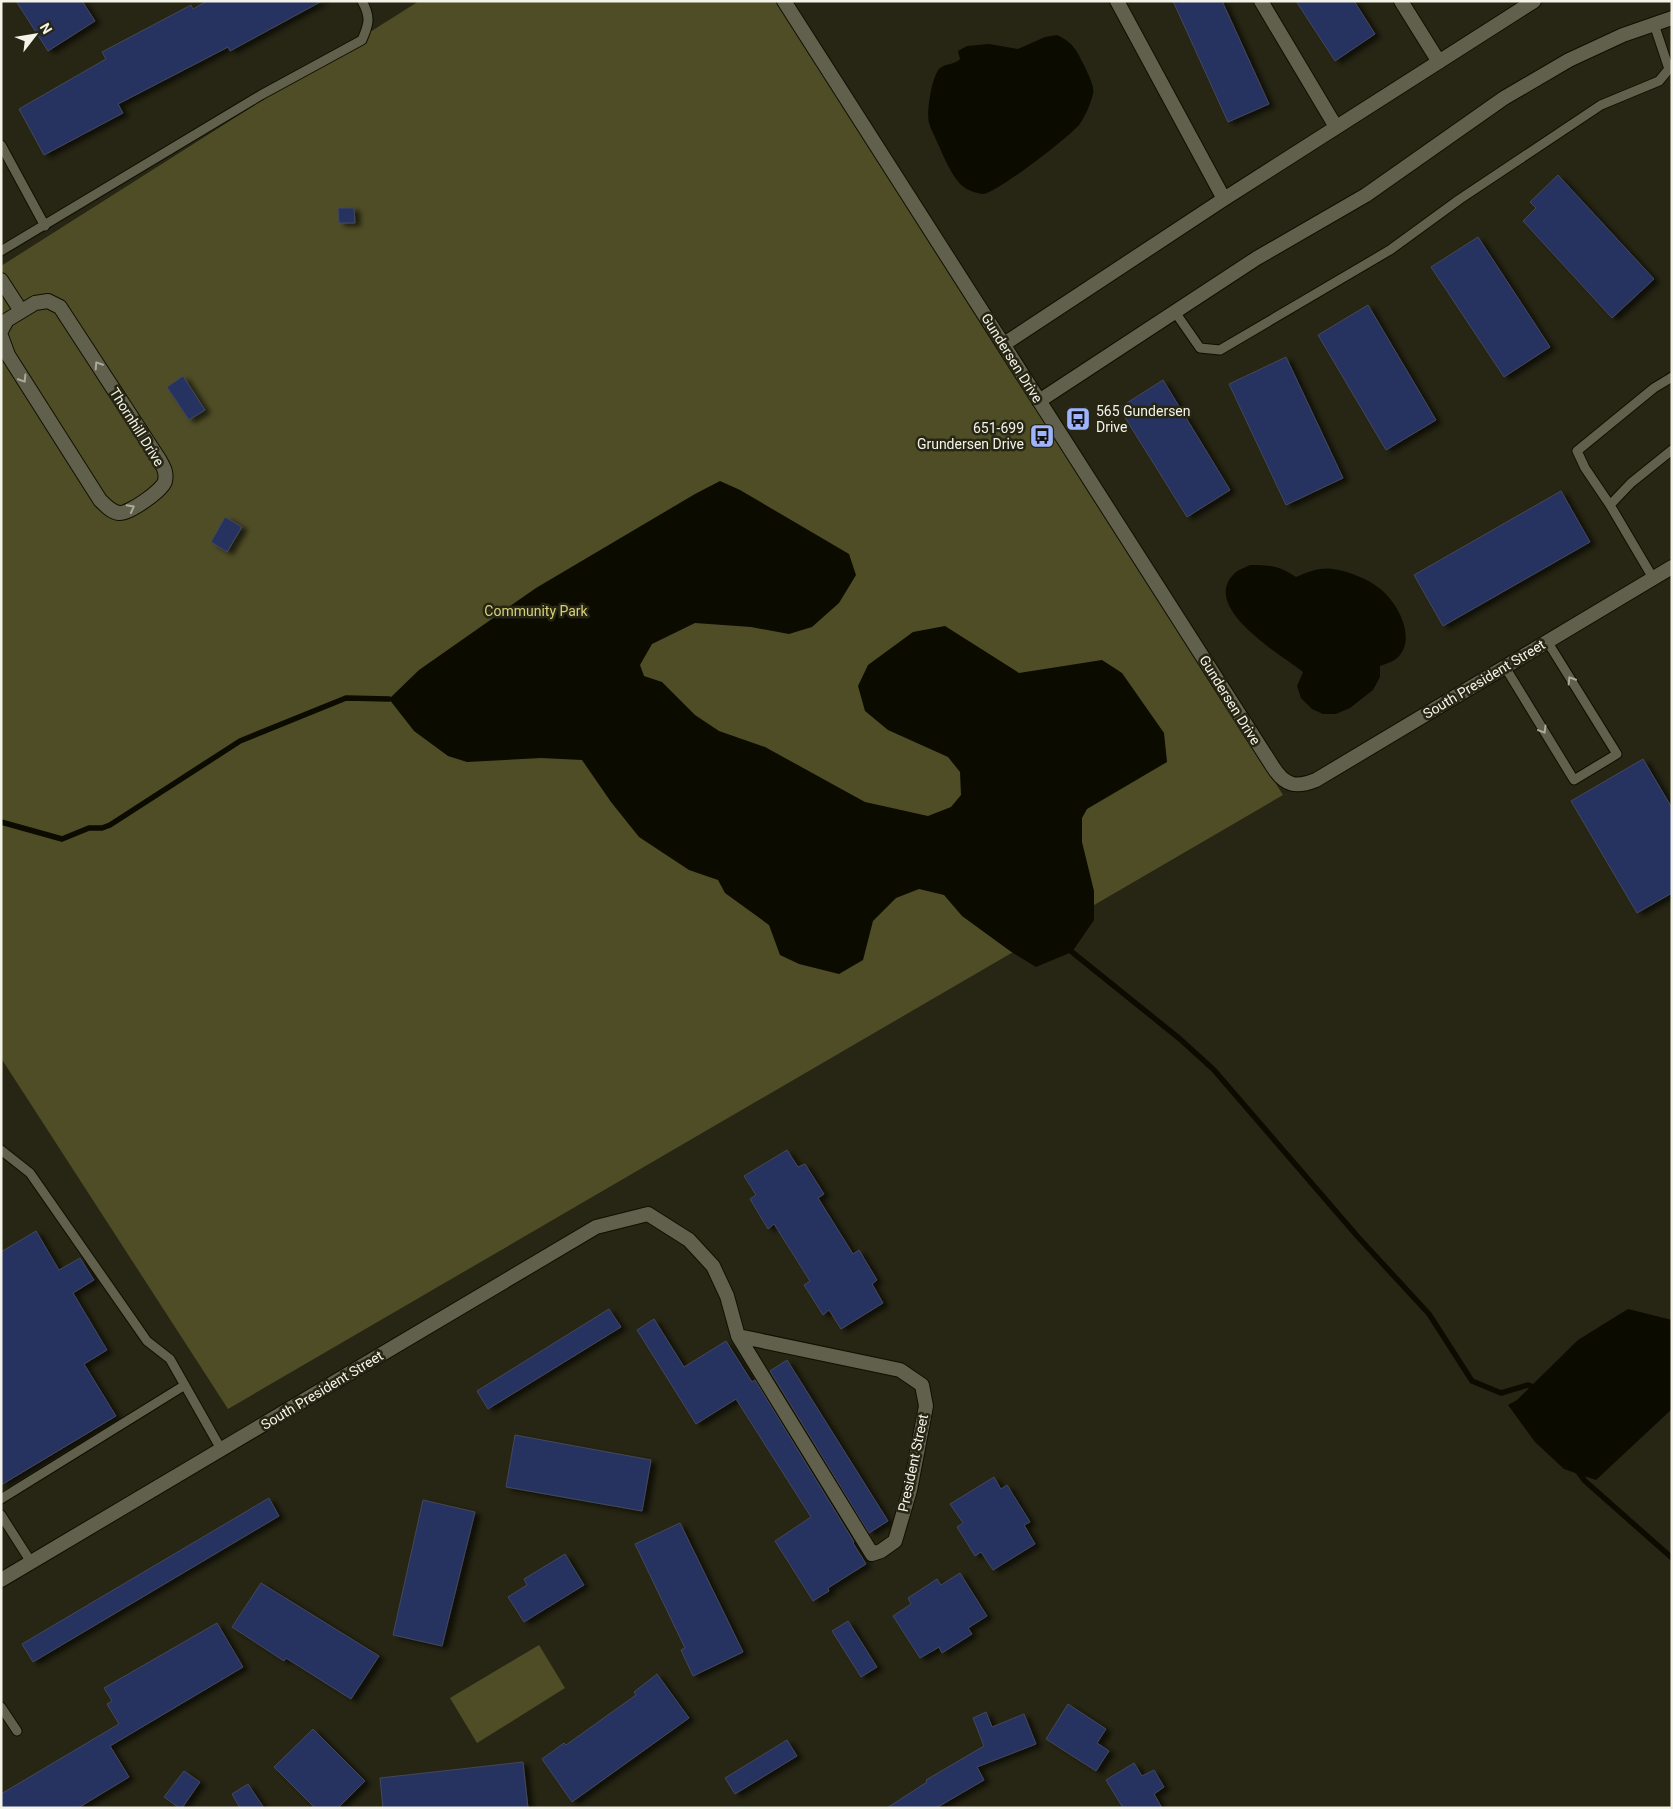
<svg xmlns="http://www.w3.org/2000/svg" width="1673" height="1809" font-family="Roboto,sans-serif">
<style>
.green{fill:#4f4d26}
.water{fill:#0c0b00}
.lines{fill:none;stroke-linecap:round;stroke-linejoin:round}
.stream{stroke:#0c0b00;stroke-width:5.5}
.building{fill:#283260;stroke:#43485a;filter:url(#shadow)}
.service-casing{stroke:#100f01;stroke-width:11}
.minor-casing{stroke:#100f01;stroke-width:16}
.service{stroke:#60604c;stroke-width:9}
.minor{stroke:#60604c;stroke-width:14}
.oneway{stroke:#aaaa9a}
.labels{text-anchor:middle;dominant-baseline:central;stroke-width:5;stroke-linejoin:round;paint-order:stroke}
.street-label{font-size:14px;fill:#f3f3e8;stroke:#272614}
.poi-label{font-size:14px;fill:#f3f3e8;stroke:#272614;text-anchor:start}
.park-label{font-size:14px;fill:#d6d178;stroke:#272614}
</style>
<defs>
<filter id="shadow"><feDropShadow dx="5.5" dy="3" stdDeviation="2.5" flood-color="#0009"/></filter>
</defs>
<rect width="100%" height="100%" fill="#272614"/>
<path class="green" d="M 419,1 L 783,1 L 1283,795 L 228,1409 L 1,1058 L 1,266 Z
M 539,1645 L 565,1688 L 477,1743 L 450,1698 Z"/>
<path class="water" d="M 1057,35 C 1074,43 1076,50 1084,65 C 1087,73 1095,85 1093,94 C 1091,103 1085,117 1079,125 C 1068,138 999,191 984,194 C 980,194 973,192 969,190 C 955,185 944,157 938,144 C 935,137 931,130 929,123 C 926,113 932,75 940,68 C 947,63 954,65 960,59 L 958,51 L 967,46 L 989,44 L 1018,49 L 1045,37 Z
M 720,481 L 740,490 L 849,554 L 856,575 L 839,603 L 812,627 L 789,634 L 751,627 L 695,623 L 652,644 L 640,665 L 644,676 L 662,682 L 695,715 L 719,731 L 765,747 L 865,802 L 928,816 L 951,807 L 961,795 L 960,772 L 948,757 L 888,730 L 865,711 L 858,686 L 868,665 L 913,632 L 945,626 L 1019,673 L 1102,660 L 1122,673 L 1164,733 L 1167,762 L 1087,809 L 1082,818 L 1082,842 L 1094,891 L 1094,920 L 1072,952 L 1036,967 L 1010,951 L 962,916 L 944,895 L 919,889 L 896,898 L 873,921 L 863,960 L 839,974 L 799,964 L 780,955 L 769,925 L 725,893 L 718,880 L 689,870 L 639,837 L 611,802 L 582,760 L 541,758 L 467,762 L 448,756 L 414,731 L 389,699 L 419,670 L 536,588 L 695,494 Z
M 1250,565 C 1270,565 1280,566 1296,577 C 1308,572 1319,567 1333,569 C 1348,571 1368,579 1379,588 C 1397,601 1418,639 1397,658 C 1393,662 1385,664 1380,666 L 1380,677 L 1373,690 L 1350,708 L 1336,714 L 1323,714 L 1312,709 L 1301,698 L 1297,686 L 1303,672 C 1280,654 1197,606 1236,572 C 1240,569 1246,567 1250,565 Z
M 1628,1309 L 1672,1320 L 1672,1409 L 1596,1480 L 1564,1469 L 1535,1442 L 1508,1405 L 1517,1400 L 1578,1340 Z"/>
<g class="lines">
<path class="stream" d="M 1,822 L 62,839 L 89,828 L 102,828 L 110,825 L 240,741 L 346,698 L 389,699
M 1072,952 L 1180,1039 L 1214,1070 L 1358,1237 L 1429,1314 L 1472,1381 L 1501,1393 L 1528,1385 L 1537,1388
M 1576,1469 L 1585,1481 L 1672,1558"/>
</g>
<path class="building" d="M 16,1 L 82,1 L 95,21 L 48,51 Z
M 207,1 L 322,1 L 230,51 L 228,47 L 118,104 L 123,113 L 44,155 L 19,109 L 106,59 L 102,52 L 191,5 L 193,9 Z
M 1173,1 L 1222,1 L 1269,104 L 1228,122 Z
M 1296,1 L 1354,1 L 1375,34 L 1335,61 Z
M 1558,175 L 1654,279 L 1612,318 L 1523,221 L 1536,208 L 1530,202 Z
M 338,208 L 354,208 L 355,223 L 339,223 Z
M 1478,237 L 1550,347 L 1504,377 L 1431,267 Z
M 1368,305 L 1436,420 L 1386,450 L 1318,335 Z
M 1286,357 L 1343,478 L 1286,505 L 1229,384 Z
M 183,376 L 205,410 L 189,420 L 167,387 Z
M 1163,380 L 1230,490 L 1187,517 L 1119,408 Z
M 1561,491 L 1590,542 L 1443,626 L 1414,575 Z
M 225,517 L 242,527 L 227,552 L 211,542 Z
M 1643,759 L 1672,808 L 1672,893 L 1637,913 L 1571,801 Z
M 787,1150 L 798,1167 L 805,1164 L 824,1194 L 818,1198 L 853,1254 L 859,1250 L 877,1280 L 872,1284 L 883,1303 L 841,1329 L 829,1310 L 823,1315 L 804,1285 L 810,1281 L 791,1251 L 774,1224 L 768,1229 L 750,1199 L 756,1195 L 744,1176 Z
M 36,1231 L 59,1270 L 80,1258 L 94,1280 L 73,1293 L 107,1350 L 84,1364 L 116,1416 L 1,1485 L 1,1252 Z
M 609,1309 L 621,1327 L 488,1409 L 477,1391 Z
M 654,1319 L 684,1367 L 726,1341 L 752,1382 L 755,1380 L 854,1542 L 853,1543 L 866,1564 L 828,1588 L 829,1591 L 813,1601 L 775,1541 L 811,1517 L 736,1399 L 696,1424 L 637,1330 Z
M 787,1360 L 888,1521 L 869,1533 L 770,1371 Z
M 515,1435 L 651,1460 L 642,1511 L 506,1487 Z
M 994,1477 L 1001,1489 L 1007,1485 L 1030,1522 L 1024,1525 L 1035,1544 L 993,1570 L 981,1552 L 975,1556 L 957,1527 L 963,1523 L 950,1504 Z
M 269,1498 L 279,1516 L 33,1662 L 22,1644 Z
M 423,1500 L 475,1512 L 442,1646 L 393,1635 Z
M 680,1523 L 743,1652 L 693,1676 L 681,1650 L 685,1648 L 635,1544 Z
M 565,1554 L 584,1585 L 524,1622 L 508,1597 L 527,1585 L 524,1579 Z
M 960,1573 L 987,1616 L 968,1628 L 972,1634 L 942,1653 L 939,1647 L 920,1658 L 893,1616 L 911,1604 L 908,1598 L 937,1579 L 941,1585 Z
M 261,1583 L 379,1656 L 351,1699 L 286,1658 L 284,1661 L 232,1627 Z
M 848,1621 L 877,1667 L 861,1677 L 832,1631 Z
M 217,1623 L 243,1667 L 110,1746 L 129,1777 L 78,1808 L 1,1808 L 1,1794 L 119,1724 L 107,1704 L 112,1701 L 104,1688 Z
M 657,1674 L 689,1718 L 572,1802 L 542,1759 L 564,1743 L 566,1745 L 636,1695 L 634,1692 Z
M 1068,1704 L 1106,1729 L 1097,1743 L 1109,1751 L 1096,1771 L 1046,1739 Z
M 986,1712 L 992,1727 L 1024,1714 L 1036,1744 L 977,1767 L 984,1780 L 936,1808 L 887,1808 L 927,1782 L 926,1780 L 984,1746 L 973,1718 Z
M 313,1729 L 365,1781 L 338,1808 L 315,1808 L 274,1767 Z
M 787,1740 L 797,1756 L 735,1794 L 725,1778 Z
M 523,1762 L 528,1808 L 383,1808 L 380,1778 Z
M 1134,1763 L 1142,1776 L 1154,1770 L 1164,1787 L 1154,1794 L 1162,1808 L 1123,1808 L 1106,1780 Z
M 184,1771 L 200,1782 L 182,1808 L 179,1808 L 164,1797 Z
M 248,1784 L 264,1808 L 240,1808 L 232,1794 Z"/>
<g class="lines">
<defs>
<path id="service" d="M 1,145 L 45,226
M 1,251 L 261,95 L 362,40 C 369,24 371,17 362,1
M 1175,312 L 1200,348 L 1220,350 L 1390,250 L 1460,199 L 1601,105 L 1659,81 L 1669,69 L 1654,24
M 1610,505 L 1631,483 L 1672,450
M 1653,578 L 1610,505 L 1585,468 L 1577,451 L 1654,388 L 1672,377
M 1505,667 L 1574,780 L 1617,754 L 1547,641
M 1,1150 L 30,1173 L 147,1341 L 170,1359 L 221,1449
M 1,1499 L 185,1385
M 1,1515 L 31,1562
M 1,1707 L 17,1731"/>
<path id="minor" d="M 784,1 L 1273,767 C 1285,786 1296,788 1316,780 L 1672,567
M 1117,1 L 1224,199
M 1261,1 L 1336,127
M 1401,1 L 1439,62
M 1,280 L 21,311
M 1,331 L 7,320 L 35,303 L 48,301 L 60,307 L 159,459 C 163,466 167,472 165,481 C 163,490 129,514 119,513 C 111,512 105,505 100,500 L 8,355 L 1,336
M 1004,344 L 1224,199 L 1534,1
M 1039,401 L 1257,258 L 1366,195 L 1504,98 L 1569,60 L 1623,35 L 1672,18
M 1,1580 L 596,1227 L 648,1214 L 689,1240 L 713,1266 L 727,1296 L 738,1336 L 900,1370 L 922,1385 L 926,1406 L 910,1490 L 895,1541 L 881,1551 L 872,1554 L 738,1336"/>
</defs>
<use href="#service" class="service-casing"/>
<use href="#minor" class="minor-casing"/>
<use href="#service" class="service"/>
<use href="#minor" class="minor"/>
</g>
<defs><path id="oneway-chevron" d="M-2-3.5L2.5 0L-2 3.5" fill="none" stroke-width="1.6" stroke-linecap="round" stroke-linejoin="round" transform="scale(1.25)"/></defs>
<g class="oneway">
<use href="#oneway-chevron" transform="translate(98 365) rotate(-123)"/>
<use href="#oneway-chevron" transform="translate(23 379) rotate(58)"/>
<use href="#oneway-chevron" transform="translate(131 508) rotate(-28)"/>
<use href="#oneway-chevron" transform="translate(1571 680) rotate(-122)"/>
<use href="#oneway-chevron" transform="translate(1543 730) rotate(59)"/>
</g>
<defs>
<symbol id="bus-square" viewBox="-11 -11 22 22"><rect x="-9" y="-9" width="18" height="18" rx="4" fill="#a0b3fd" stroke="#272614"/><path d="M-5-6H5V4H4V6H2V4H-2V6H-4V4H-5ZM-3.5-4V0h7V-4ZM-3.5 1.2v1.5H-2V1.2ZM2 1.2v1.5H3.5V1.2Z" fill="#111"/></symbol>
</defs>
<g fill-rule="evenodd">
<use href="#bus-square" x="1064" y="405" width="28" height="28"/>
<use href="#bus-square" x="1028" y="422" width="28" height="28"/>
</g>
<g class="labels">
<g class="street-label">
<text transform="translate(1012 358) rotate(58)">Gundersen Drive</text>
<text transform="translate(137 427) rotate(58)">Thornhill Drive</text>
<text transform="translate(1484 679) rotate(-31)">South President Street</text>
<text transform="translate(1230 700) rotate(58)">Gundersen Drive</text>
<text transform="translate(322 1390) rotate(-31)">South President Street</text>
<text transform="translate(913 1463) rotate(-78)">President Street</text>
</g>
<g class="poi-label">
<text x="1096" y="411">565 Gundersen<tspan x="1096" dy="16">Drive</tspan></text>
<text x="1024" y="428" text-anchor="end">651-699<tspan x="1024" dy="16">Grundersen Drive</tspan></text>
</g>
<g class="park-label">
<text x="536" y="611">Community Park</text>
</g>
</g>
<rect width="1673" height="1809" fill="none" stroke="#f3f3e8" stroke-width="5"/>
<g transform="translate(35 35) rotate(59)" stroke="#272614" stroke-width="4" paint-order="stroke">
<path d="M0-4L9 19L0 12L-9 19Z" fill="#f3f3e8"/>
<text y="-8" font-size="14" font-weight="bold" text-anchor="middle" fill="#f3f3e8">N</text>
</g>
</svg>
